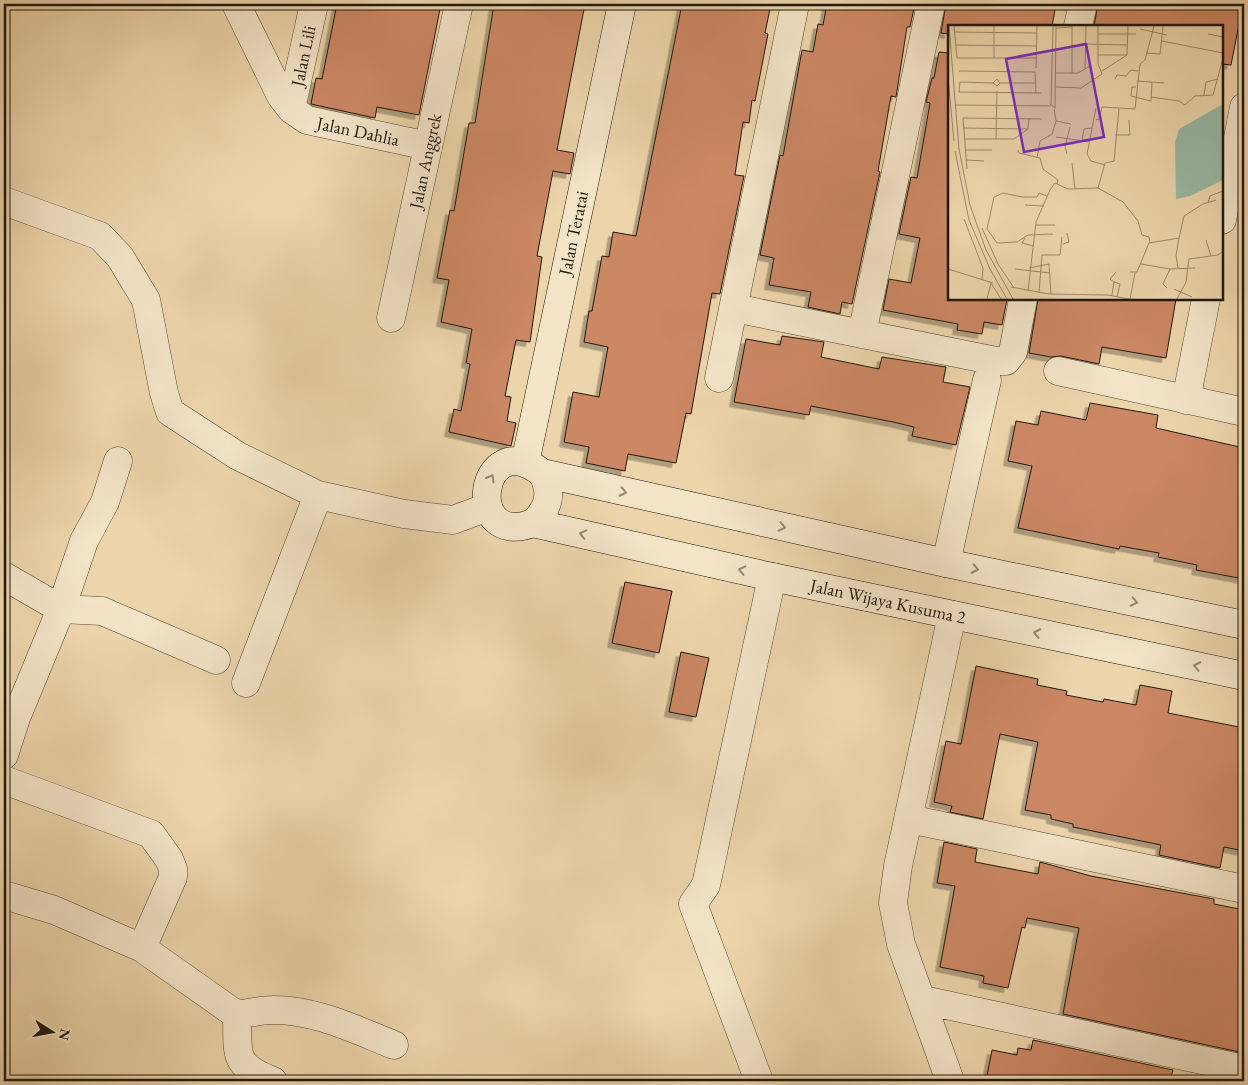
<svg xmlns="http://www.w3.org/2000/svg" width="1248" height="1085" font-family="'EB Garamond',serif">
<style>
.building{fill:#cc8765;stroke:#1f180e;filter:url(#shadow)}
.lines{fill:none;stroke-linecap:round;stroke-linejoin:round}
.street-casing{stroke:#524735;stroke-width:29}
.secondary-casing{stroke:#1f180e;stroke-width:29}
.street{stroke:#f3e4c8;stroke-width:28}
.secondary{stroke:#f3e4c8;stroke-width:28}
.oneway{stroke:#948874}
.labels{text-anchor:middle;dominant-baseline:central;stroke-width:5;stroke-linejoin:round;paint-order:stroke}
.street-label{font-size:18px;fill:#1f180e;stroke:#f3e4c8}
.inset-road{fill:none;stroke:#9b896c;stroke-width:1}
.view{fill:#7b2cbf;fill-opacity:0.15;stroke:#7b2cbf;stroke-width:2.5}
.inset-edge{fill:none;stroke:#1f180e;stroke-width:2.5}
</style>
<defs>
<filter id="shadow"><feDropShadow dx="-4.5" dy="4.5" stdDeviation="0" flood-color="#0004"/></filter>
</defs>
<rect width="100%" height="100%" fill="#edd5ab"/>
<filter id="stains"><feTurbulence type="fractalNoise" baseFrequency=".004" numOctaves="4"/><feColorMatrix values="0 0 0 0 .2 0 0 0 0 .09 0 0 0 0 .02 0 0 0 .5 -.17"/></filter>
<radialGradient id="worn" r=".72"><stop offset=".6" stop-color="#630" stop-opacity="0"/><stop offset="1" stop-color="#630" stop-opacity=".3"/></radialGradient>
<path class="building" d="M 337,4 L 441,4 L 419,115 L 377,107 L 375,118 L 311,104 L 316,78 L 322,79 Z
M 494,4 L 585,4 L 557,150 L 574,153 L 570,174 L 553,171 L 537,256 L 542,257 L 530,342 L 516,340 L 505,396 L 511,397 L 507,421 L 516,423 L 511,446 L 449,432 L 454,409 L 461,411 L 470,364 L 466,363 L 472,329 L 441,322 L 449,280 L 437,278 L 450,210 L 454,211 L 469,123 L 475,123 Z
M 682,4 L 771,4 L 765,33 L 768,34 L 755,101 L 752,100 L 749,123 L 743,122 L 735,175 L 744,176 L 720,294 L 712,293 L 691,414 L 686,413 L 676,463 L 628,454 L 625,471 L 586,463 L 589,447 L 564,442 L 573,392 L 599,397 L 608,347 L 584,342 L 589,311 L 592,311 L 602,256 L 609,257 L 613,232 L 636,236 Z
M 827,4 L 915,4 L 910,27 L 907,27 L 896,97 L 891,96 L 878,171 L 880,172 L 852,304 L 842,302 L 840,314 L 808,307 L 811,292 L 769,285 L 774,258 L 760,255 L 780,155 L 783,156 L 802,50 L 813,52 L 818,24 L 823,25 Z
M 946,4 L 1056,4 L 1052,26 L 949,26 L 949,34 L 941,33 Z
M 1098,4 L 1243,4 L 1231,65 L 1222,64 L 1222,26 L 1094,26 Z
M 939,52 L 949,53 L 949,299 L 1007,299 L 1002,325 L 984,322 L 982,334 L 957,330 L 958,324 L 883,310 L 889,279 L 911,283 L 920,238 L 899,234 L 911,177 L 917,178 L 930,103 L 926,102 L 932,78 L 934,78 Z
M 1038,299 L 1176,299 L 1166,358 L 1102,347 L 1099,364 L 1061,356 L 1051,357 L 1029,353 Z
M 782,336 L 824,342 L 821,357 L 879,369 L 882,357 L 946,367 L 943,382 L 970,387 L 956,445 L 912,436 L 914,427 L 893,422 L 811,406 L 809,415 L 734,402 L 746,339 L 780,345 Z
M 1090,403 L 1158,415 L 1156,428 L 1244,448 L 1244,579 L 1196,570 L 1197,565 L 1158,557 L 1159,553 L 1120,546 L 1119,549 L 1018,528 L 1032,466 L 1008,461 L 1016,421 L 1038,425 L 1041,411 L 1086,420 Z
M 625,582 L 672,591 L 659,653 L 612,643 Z
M 681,652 L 709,658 L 696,717 L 669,712 Z
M 976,666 L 1038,679 L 1037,685 L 1067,691 L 1066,695 L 1103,702 L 1104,699 L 1136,705 L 1140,685 L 1172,691 L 1168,713 L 1239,727 L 1238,730 L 1244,731 L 1244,851 L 1224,847 L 1220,868 L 1159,855 L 1161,845 L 1073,827 L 1073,824 L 1051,819 L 1051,815 L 1025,810 L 1038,742 L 1000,734 L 983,819 L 950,812 L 952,806 L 934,802 L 946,741 L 961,744 Z
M 944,842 L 977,849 L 975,862 L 1038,874 L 1040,862 L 1091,876 L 1214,899 L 1214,904 L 1244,910 L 1244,1053 L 1063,1014 L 1079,928 L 1027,918 L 1025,928 L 1022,927 L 1008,988 L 983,983 L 984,976 L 940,967 L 955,886 L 937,883 Z
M 1033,1040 L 1173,1070 L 1170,1081 L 986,1081 L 992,1050 L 1017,1055 L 1018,1048 L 1031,1050 Z"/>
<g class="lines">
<defs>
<path id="street" d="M 236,4 L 281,96 L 291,109 L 307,120 L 428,146
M 1078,26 L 1083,4
M 291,109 L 314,4
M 4,201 L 100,236 L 120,257 L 146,300 L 164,393 L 170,412 L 238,456 L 318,495
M 1222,220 L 1244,107
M 734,308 L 996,361 L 1006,361 L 1013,352 L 1023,299
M 391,318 L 459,4
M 862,334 L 931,4
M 1058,371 L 1244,412
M 719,378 L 795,4
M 1186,400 L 1206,299
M 533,523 C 549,509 553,492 542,473
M 946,563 L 987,380
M 4,576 L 61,609 L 102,611 L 216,660
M 246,683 L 318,495 L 404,514 L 453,520 L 488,507
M 4,755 L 16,718 L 61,609 L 84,541 L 105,502 L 118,461
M 4,780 L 151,834 L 169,859 L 173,869 L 173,877 L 142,948
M 909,819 L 1244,889
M 4,895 L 54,910 L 142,948 L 237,1015 C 249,1013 261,1010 272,1010 C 314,1009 356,1030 394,1045
M 923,1000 L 1244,1069
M 237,1015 C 238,1055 232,1065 273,1081
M 949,1078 L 901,944 L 893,903 L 898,866 L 952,615
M 759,1081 L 693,904 L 706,885 L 772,577"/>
<path id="secondary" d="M 525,463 L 622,4
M 1244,625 L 946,563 L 542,473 C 479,423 462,550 533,523 L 772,577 L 1244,676"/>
</defs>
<use href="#street" class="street-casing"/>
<use href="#secondary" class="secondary-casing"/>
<use href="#street" class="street"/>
<use href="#secondary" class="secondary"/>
</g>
<defs><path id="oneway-chevron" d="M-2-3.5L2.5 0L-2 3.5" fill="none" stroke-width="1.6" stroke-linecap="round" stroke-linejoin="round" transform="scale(1.25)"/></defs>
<g class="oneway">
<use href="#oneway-chevron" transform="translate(491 478) rotate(-60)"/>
<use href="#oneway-chevron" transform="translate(623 492) rotate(12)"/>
<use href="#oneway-chevron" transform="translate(782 527) rotate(12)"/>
<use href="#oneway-chevron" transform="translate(583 534) rotate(-167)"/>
<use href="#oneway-chevron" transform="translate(975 569) rotate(12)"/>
<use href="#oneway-chevron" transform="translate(742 570) rotate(-167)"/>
<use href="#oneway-chevron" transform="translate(1134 602) rotate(12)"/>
<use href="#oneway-chevron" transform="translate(1037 633) rotate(-168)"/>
<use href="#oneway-chevron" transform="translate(1197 666) rotate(-168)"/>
</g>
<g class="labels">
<g class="street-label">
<text transform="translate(303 56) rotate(-78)">Jalan Lili</text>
<text transform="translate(358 131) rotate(12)">Jalan Dahlia</text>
<text transform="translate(425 161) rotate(-78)">Jalan Anggrek</text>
<text transform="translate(573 233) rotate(-78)">Jalan Teratai</text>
<text transform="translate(888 601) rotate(12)">Jalan Wijaya Kusuma 2</text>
</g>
</g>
<g transform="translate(948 25)">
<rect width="275" height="275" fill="#edd5ab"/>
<path d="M 275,79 L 275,155 L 242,171 L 228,174 L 227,117 L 231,104 Z" fill="#99b9a7"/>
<path class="inset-road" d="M 1,1 L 11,124 L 22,180 L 38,225 L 65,274M 6,1 L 9,33 L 89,33M 108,3 L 124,2M 192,4 L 219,10M 6,7 L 89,8M 150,9 L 188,9M 260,9 L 275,12M 214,16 L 275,28M 137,19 L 180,20M 7,20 L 89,21M 198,28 L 212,29 L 215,1M 150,30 L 179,30M 46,33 L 46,1M 88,43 L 89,1M 137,44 L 138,1M 11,46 L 87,47 L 88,68M 154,46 L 179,30 L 180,1M 108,48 L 130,48 L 142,41M 124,48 L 124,1M 0,53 L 6,116M 167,54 L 169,50 L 178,51 L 183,45 L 190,46M 189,56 L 216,58M 45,58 L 12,57 L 11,67 L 94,68M 52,58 L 49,54 L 45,58 L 49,61 L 52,58 L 88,58M 108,62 L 133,63 L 154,49 L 150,39 L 150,1M 188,62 L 184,62 L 183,71 L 203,76 L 204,57M 256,70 L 258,57 L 270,54M 203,72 L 231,76 L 237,80 L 247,71 L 265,70 L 275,33M 7,80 L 103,81M 103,80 L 107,83 L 108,1M 103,80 L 105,1M 148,83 L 139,129 L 143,136 L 157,140M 106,84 L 108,96 L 123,99M 148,95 L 151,94 L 154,82 L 187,84 L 192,39 L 197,35 L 206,1M 15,103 L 80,104M 167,110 L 182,110 L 181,95M 108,112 L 142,117M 16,114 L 66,114 L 80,104 L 81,93M 48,114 L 49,66M 134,116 L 136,104 L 144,103M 0,122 L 0,148M 17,125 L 44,125M 70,125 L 71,128 L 92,133 L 95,144 L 110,155 L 109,159M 7,126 L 21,195 L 42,244 L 59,274M 119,129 L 117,122 L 122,102M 89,133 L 92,116 L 104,109 L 108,96M 18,135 L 36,136M 124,138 L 127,164M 19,144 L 15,93 L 94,94M 150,163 L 175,177 L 190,196 L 194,210 L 201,212 L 202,218M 99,171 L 91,168 L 89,172 L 74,172 L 55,168 L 46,172 L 39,204 L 49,218 L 69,217 L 80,210 L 105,209M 260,178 L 262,171 L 275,166M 77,180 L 96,181M 16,194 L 35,243 L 34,255M 88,200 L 107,200M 34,203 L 50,239 L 66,263M 77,213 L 74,218 L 85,221M 258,215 L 263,231M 115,219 L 121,217 L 119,208M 193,239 L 222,244 L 247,243M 81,243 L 101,239 L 103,269M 230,243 L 228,230 L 231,213M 0,244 L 45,258M 67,244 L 102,248M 182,247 L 189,247 L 201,218 L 231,213 L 236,191 L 255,179 L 268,175M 166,257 L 172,259 L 169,272M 43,258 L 53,274M 63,262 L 101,269 L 160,270 L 181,274M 219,263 L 215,259 L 222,244M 226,264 L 244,272M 80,266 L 88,197 L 102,165 L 107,158 L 120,164 L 150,163 L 157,138 L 166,136 L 171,84M 91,268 L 94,230 L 112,230 L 114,212M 164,270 L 166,257 L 162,254 L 168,247M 39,274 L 43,258M 182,274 L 187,248M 229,274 L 238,257 L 241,234 L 270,230 L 275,226"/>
<path class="view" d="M 138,19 L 156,112 L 76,127 L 58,34 Z"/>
<rect width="275" height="275" class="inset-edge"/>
</g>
<rect width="1248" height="1085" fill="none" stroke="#edd5ab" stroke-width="20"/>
<rect x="5" y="5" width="1238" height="1075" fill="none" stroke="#1f180e" stroke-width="2.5"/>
<rect x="10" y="10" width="1228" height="1065" fill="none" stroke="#1f180e"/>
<g transform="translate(52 1032) rotate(101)" stroke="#f3e4c8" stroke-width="4" paint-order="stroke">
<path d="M0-4L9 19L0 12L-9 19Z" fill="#1f180e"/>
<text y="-8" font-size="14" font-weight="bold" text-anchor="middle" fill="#1f180e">N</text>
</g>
<rect width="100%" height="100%" filter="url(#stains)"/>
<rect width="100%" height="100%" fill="url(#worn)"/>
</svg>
